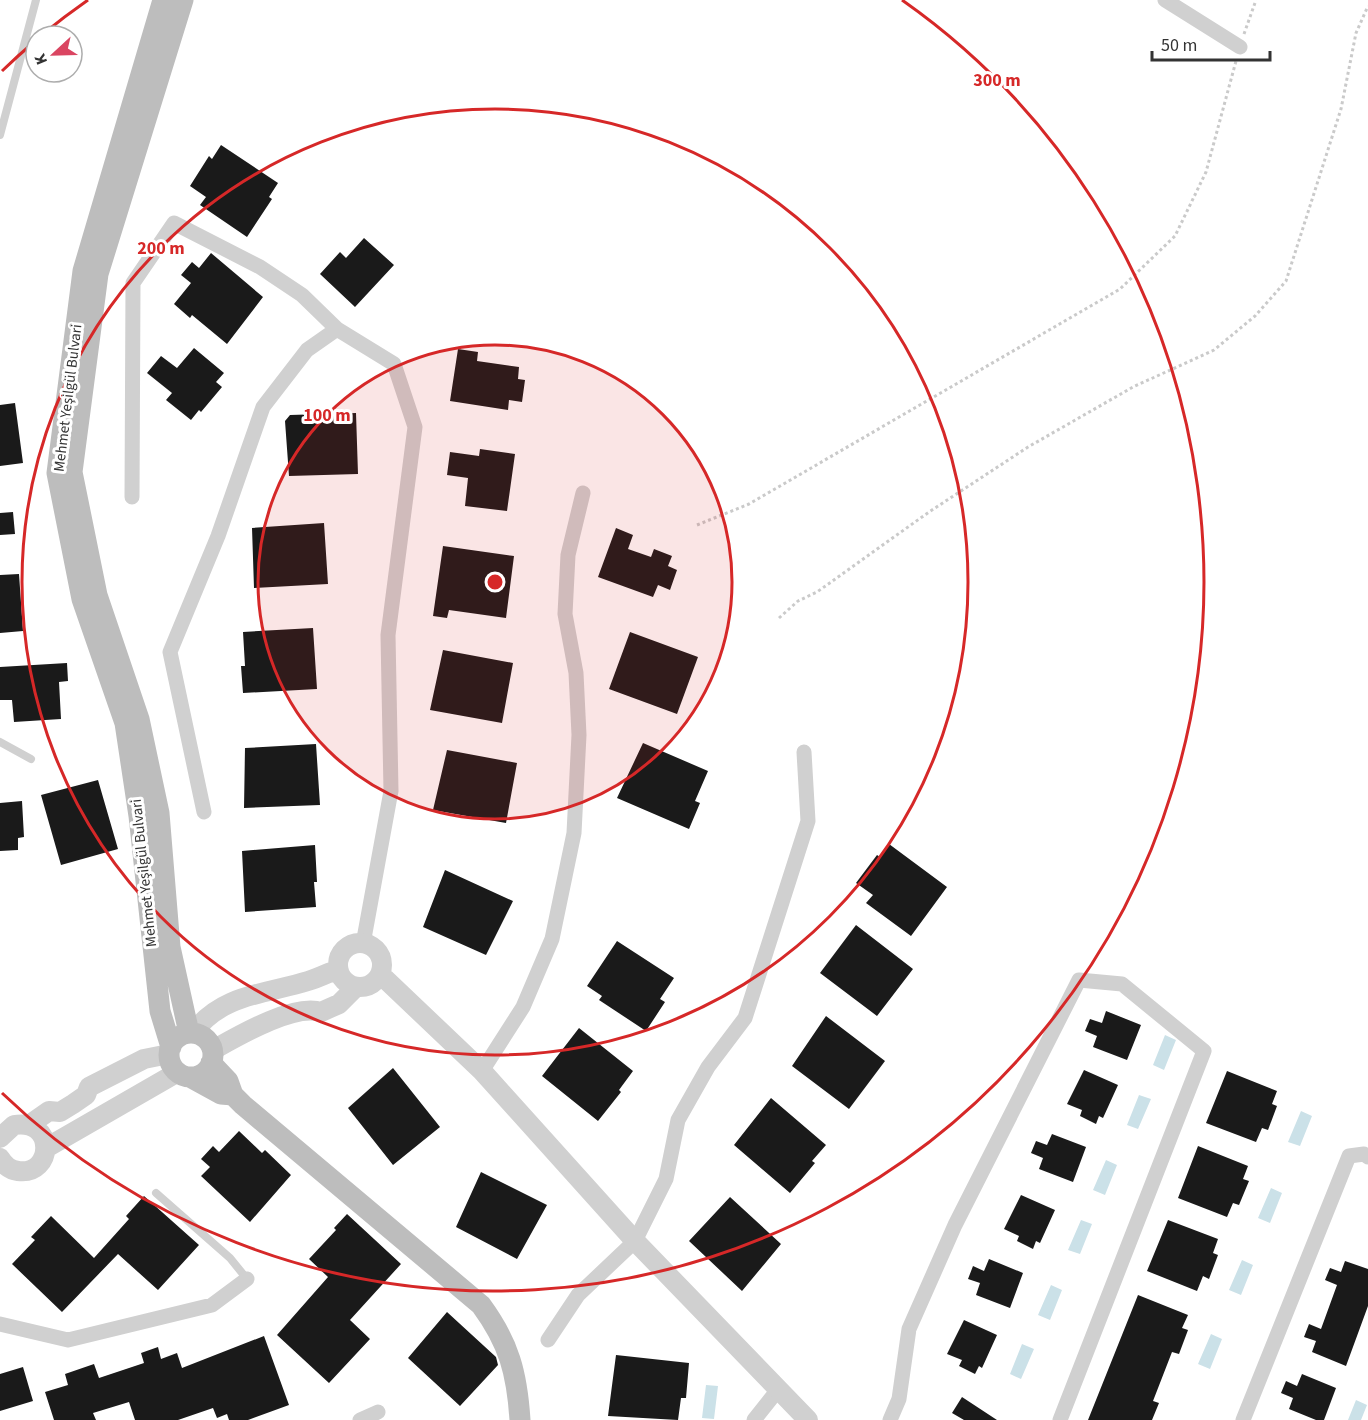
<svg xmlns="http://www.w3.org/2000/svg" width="1368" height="1420" font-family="'Source Sans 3',sans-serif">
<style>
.water{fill:#cbe1e8}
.building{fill:#1a1a1a}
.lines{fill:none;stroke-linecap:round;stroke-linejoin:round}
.path{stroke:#cacaca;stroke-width:3;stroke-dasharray:3 3;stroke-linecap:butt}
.service{stroke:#d0d0d0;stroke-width:8}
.minor{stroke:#d0d0d0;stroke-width:15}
.tertiary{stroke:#d0d0d0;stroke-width:20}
.secondary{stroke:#bdbdbd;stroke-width:21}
.ring{fill:none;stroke:#d62828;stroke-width:3}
.labels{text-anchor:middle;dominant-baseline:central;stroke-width:6;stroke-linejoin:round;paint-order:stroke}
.street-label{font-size:15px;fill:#333;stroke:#fff}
.centre{fill:#d62828;stroke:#fff;stroke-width:3}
.ring-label{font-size:18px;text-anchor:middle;font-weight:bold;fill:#d62828;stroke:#fff;stroke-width:6;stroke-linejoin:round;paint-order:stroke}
</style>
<rect width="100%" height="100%" fill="#fff"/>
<path class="water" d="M 1165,1035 L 1176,1040 L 1164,1070 L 1153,1065 Z
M 1139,1095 L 1151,1099 L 1138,1129 L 1127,1125 Z
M 1301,1111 L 1312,1116 L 1300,1146 L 1288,1142 Z
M 1106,1160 L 1117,1165 L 1105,1195 L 1093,1190 Z
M 1271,1188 L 1282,1193 L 1270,1223 L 1258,1218 Z
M 1081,1220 L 1092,1224 L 1080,1254 L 1068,1250 Z
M 1242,1260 L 1253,1265 L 1241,1295 L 1229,1290 Z
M 1051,1285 L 1062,1290 L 1050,1320 L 1038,1315 Z
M 1211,1334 L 1222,1339 L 1210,1369 L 1198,1364 Z
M 1022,1344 L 1034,1349 L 1021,1379 L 1010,1374 Z
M 706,1385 L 718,1386 L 714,1419 L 702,1418 Z
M 1356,1400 L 1367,1405 L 1361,1420 L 1348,1420 Z"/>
<path class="building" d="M 221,145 L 278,183 L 269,197 L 272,199 L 247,237 L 200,205 L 206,197 L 190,186 L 209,156 L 212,159 Z
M 364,238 L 394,265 L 355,307 L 320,274 L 340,252 L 346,258 Z
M 211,253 L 263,297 L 227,344 L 192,315 L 190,318 L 174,304 L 191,283 L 181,275 L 192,262 L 199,268 Z
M 194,348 L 224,373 L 216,382 L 222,387 L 201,412 L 199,410 L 191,420 L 166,400 L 172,393 L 147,373 L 161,356 L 177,368 Z
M 458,349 L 478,352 L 477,361 L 519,367 L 518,379 L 525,380 L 522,402 L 509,400 L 508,410 L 450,401 Z
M 15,403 L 23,463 L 0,466 L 0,405 Z
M 356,413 L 358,474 L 289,476 L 285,421 L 290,415 Z
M 480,449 L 515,454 L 507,511 L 465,506 L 468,478 L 447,475 L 450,452 L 479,456 Z
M 13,512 L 15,534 L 0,535 L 0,513 Z
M 324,523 L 328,584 L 254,588 L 252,528 Z
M 616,528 L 633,535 L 628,549 L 651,557 L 654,549 L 672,556 L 668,566 L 677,570 L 670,590 L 658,585 L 653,597 L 598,577 Z
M 443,546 L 514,556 L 506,618 L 449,610 L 447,618 L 433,616 Z
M 19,574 L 23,631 L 0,633 L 0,575 Z
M 313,628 L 317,689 L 243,693 L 241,666 L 245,666 L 243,632 Z
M 630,632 L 698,657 L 677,714 L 609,689 Z
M 443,650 L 513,663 L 502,723 L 430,710 Z
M 67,663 L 68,681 L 59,682 L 61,719 L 14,722 L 12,700 L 0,700 L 0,667 Z
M 643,743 L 708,771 L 695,801 L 700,803 L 689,829 L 617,798 Z
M 316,744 L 320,805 L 244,808 L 245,748 Z
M 447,750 L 517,763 L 506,823 L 433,810 Z
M 98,780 L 118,849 L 61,865 L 41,795 Z
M 22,801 L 24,837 L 18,838 L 18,850 L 0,851 L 0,803 Z
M 889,844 L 947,887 L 911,936 L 866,903 L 873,895 L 856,883 L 877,855 L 880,857 Z
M 315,845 L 317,882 L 314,882 L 316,907 L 245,912 L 242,851 Z
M 445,870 L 513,901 L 486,955 L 423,927 Z
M 856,925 L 913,969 L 877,1016 L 820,973 Z
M 617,941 L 674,978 L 660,999 L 665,1002 L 646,1031 L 599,1000 L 602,996 L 587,986 Z
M 1106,1011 L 1141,1025 L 1127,1060 L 1093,1047 L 1097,1036 L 1085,1031 L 1090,1019 L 1102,1023 Z
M 826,1016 L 885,1061 L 849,1109 L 792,1066 Z
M 579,1028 L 633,1071 L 619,1090 L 621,1092 L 598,1121 L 542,1076 Z
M 393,1068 L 440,1127 L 393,1165 L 348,1108 Z
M 1084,1070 L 1118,1085 L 1103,1118 L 1099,1116 L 1096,1124 L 1080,1116 L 1082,1110 L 1067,1104 Z
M 1227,1071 L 1277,1091 L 1272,1104 L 1277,1106 L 1268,1130 L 1262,1128 L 1256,1142 L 1206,1123 Z
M 771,1098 L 826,1145 L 812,1161 L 815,1163 L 790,1193 L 734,1145 Z
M 239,1131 L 262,1153 L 265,1150 L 291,1175 L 250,1222 L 201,1176 L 210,1167 L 201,1159 L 213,1146 L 219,1152 Z
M 1052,1134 L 1086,1147 L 1073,1182 L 1039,1169 L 1043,1158 L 1031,1153 L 1036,1141 L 1047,1145 Z
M 1198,1146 L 1248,1166 L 1243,1179 L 1249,1181 L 1239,1205 L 1233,1203 L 1227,1217 L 1178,1198 Z
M 481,1172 L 547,1205 L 517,1259 L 456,1227 Z
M 1021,1195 L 1055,1210 L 1040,1243 L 1036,1241 L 1033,1249 L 1017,1241 L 1019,1236 L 1004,1229 Z
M 144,1196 L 199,1245 L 158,1290 L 118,1254 L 62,1312 L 12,1264 L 35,1240 L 31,1237 L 51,1216 L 94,1258 L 129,1219 L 126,1216 Z
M 730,1197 L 781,1244 L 742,1291 L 689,1241 Z
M 347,1214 L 401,1264 L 350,1320 L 370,1339 L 329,1383 L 277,1335 L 328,1277 L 309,1259 L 336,1230 L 334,1228 Z
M 1168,1220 L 1218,1239 L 1213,1253 L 1218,1255 L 1209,1279 L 1203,1276 L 1197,1291 L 1147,1271 Z
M 989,1259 L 1023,1273 L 1010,1308 L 976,1295 L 980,1283 L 968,1279 L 973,1266 L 984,1271 Z
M 1345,1261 L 1368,1269 L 1368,1306 L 1346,1366 L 1312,1352 L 1316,1341 L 1304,1337 L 1309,1324 L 1321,1329 L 1337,1285 L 1325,1280 L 1330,1268 L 1341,1272 Z
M 1138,1295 L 1188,1315 L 1182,1328 L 1188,1330 L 1179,1354 L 1172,1352 L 1153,1401 L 1159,1403 L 1152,1420 L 1088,1420 Z
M 447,1312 L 496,1357 L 498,1365 L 460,1406 L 408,1358 Z
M 964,1320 L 997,1335 L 982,1368 L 979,1366 L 975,1374 L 959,1366 L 962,1360 L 947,1354 Z
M 264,1336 L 289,1405 L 248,1420 L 229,1420 L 227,1414 L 217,1418 L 213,1408 L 178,1420 L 135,1420 L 129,1402 L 93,1413 L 96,1420 L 54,1420 L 45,1392 L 68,1385 L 65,1374 L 94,1364 L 99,1378 L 144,1363 L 141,1353 L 158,1347 L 161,1359 L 177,1353 L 182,1368 Z
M 616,1355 L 689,1363 L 686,1398 L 681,1398 L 678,1420 L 608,1416 Z
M 23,1367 L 33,1401 L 0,1411 L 0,1374 Z
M 1302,1374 L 1336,1388 L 1324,1420 L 1316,1420 L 1289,1409 L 1293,1398 L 1281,1393 L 1286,1381 L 1297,1386 Z
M 962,1397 L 997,1420 L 964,1420 L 952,1413 Z"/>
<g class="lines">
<path class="path" d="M 1244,34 L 1256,0
M 697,525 L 749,504 L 1120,289 L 1175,236 L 1206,172 L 1236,61
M 779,618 L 798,601 L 817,592 L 929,512 L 1028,447 L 1133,387 L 1214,350 L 1255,316 L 1286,281 L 1341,109 L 1356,33 L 1368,6"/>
<path class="service" d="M 0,135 L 36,0
M 0,742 L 31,759
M 156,1193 L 230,1258 L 247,1279"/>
<path class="minor" d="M 1165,0 L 1240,47
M 337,329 L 394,364 L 415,427 L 388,635 L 391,791 L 363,944
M 132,497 L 133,283 L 174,223 L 260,267 L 302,295 L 337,329 L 307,350 L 263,407 L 218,536 L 170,652 L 204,812
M 482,1071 L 523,1007 L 552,939 L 574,833 L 579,735 L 576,673 L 565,614 L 568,555 L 583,493
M 0,1324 L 68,1340 L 212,1305 L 247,1279
M 548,1340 L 578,1295 L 635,1241 L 666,1179 L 678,1120 L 708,1067 L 745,1018 L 808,821 L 804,752
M 360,1420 L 378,1412
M 754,1420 L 777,1391
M 890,1420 L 899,1399 L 909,1329 L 955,1225 L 1079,980 L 1122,984 L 1204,1051 L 1060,1420
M 1243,1420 L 1349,1156 L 1364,1154 L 1368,1157"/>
<path class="tertiary" d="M338 965a22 22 0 1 1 44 0a22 22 0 1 1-44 0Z
M 380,974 L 482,1071 L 635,1241 L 808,1420
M 193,1033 C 221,994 266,994 308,981 C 318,978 328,973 338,969
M 213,1050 C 238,1036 294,1003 321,1012 L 339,1004 L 356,987
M 29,1125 L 49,1111 L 60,1112 L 73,1104 L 86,1095 L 89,1087 L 144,1059 L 169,1054
M 0,1138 L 14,1125 C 56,1118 54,1176 18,1171 C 10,1170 4,1165 0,1158
M 46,1148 L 178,1072"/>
<path class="secondary" d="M 163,0 L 83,271 L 57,473 L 82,599 L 125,723 L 139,816 L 160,1011 L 171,1047
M 183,0 L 98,274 L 72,472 L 97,595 L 139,719 L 159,813 L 170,947 L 189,1033
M169 1055a22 22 0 1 1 44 0a22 22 0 1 1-44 0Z
M 211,1063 L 228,1081 L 233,1095 L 243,1105 L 481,1305 C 509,1343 517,1373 520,1420
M 190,1077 L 221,1094 L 233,1095"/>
</g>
<circle cx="495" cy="582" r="237" fill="#d62828" fill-opacity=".12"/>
<g class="ring">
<circle cx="495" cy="582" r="237"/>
<circle cx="495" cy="582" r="473"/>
<path d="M2 71A710 710 0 0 1 34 42M43 34A710 710 0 0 1 88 0M902 0A710 710 0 1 1 2 1093"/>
</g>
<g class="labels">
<g class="street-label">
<text transform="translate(68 398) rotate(-83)">Mehmet Yeşilgül Bulvari</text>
<text transform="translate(144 873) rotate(-96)">Mehmet Yeşilgül Bulvari</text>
</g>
</g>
<circle cx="495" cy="582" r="9" class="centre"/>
<g class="ring-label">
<text x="997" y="86">300 m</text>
<text x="161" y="254">200 m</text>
<text x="327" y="421">100 m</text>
</g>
<g transform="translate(54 54) rotate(248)"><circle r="28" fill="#ffffff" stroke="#adadad" stroke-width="1.5"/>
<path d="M0-4.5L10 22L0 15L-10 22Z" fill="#da4561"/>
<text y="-9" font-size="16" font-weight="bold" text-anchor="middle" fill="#333333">K</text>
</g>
<path d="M1152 51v9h118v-9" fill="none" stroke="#333333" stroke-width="3"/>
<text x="1161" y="51" font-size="18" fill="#333333" stroke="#ffffff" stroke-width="4.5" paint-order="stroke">50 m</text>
</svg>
